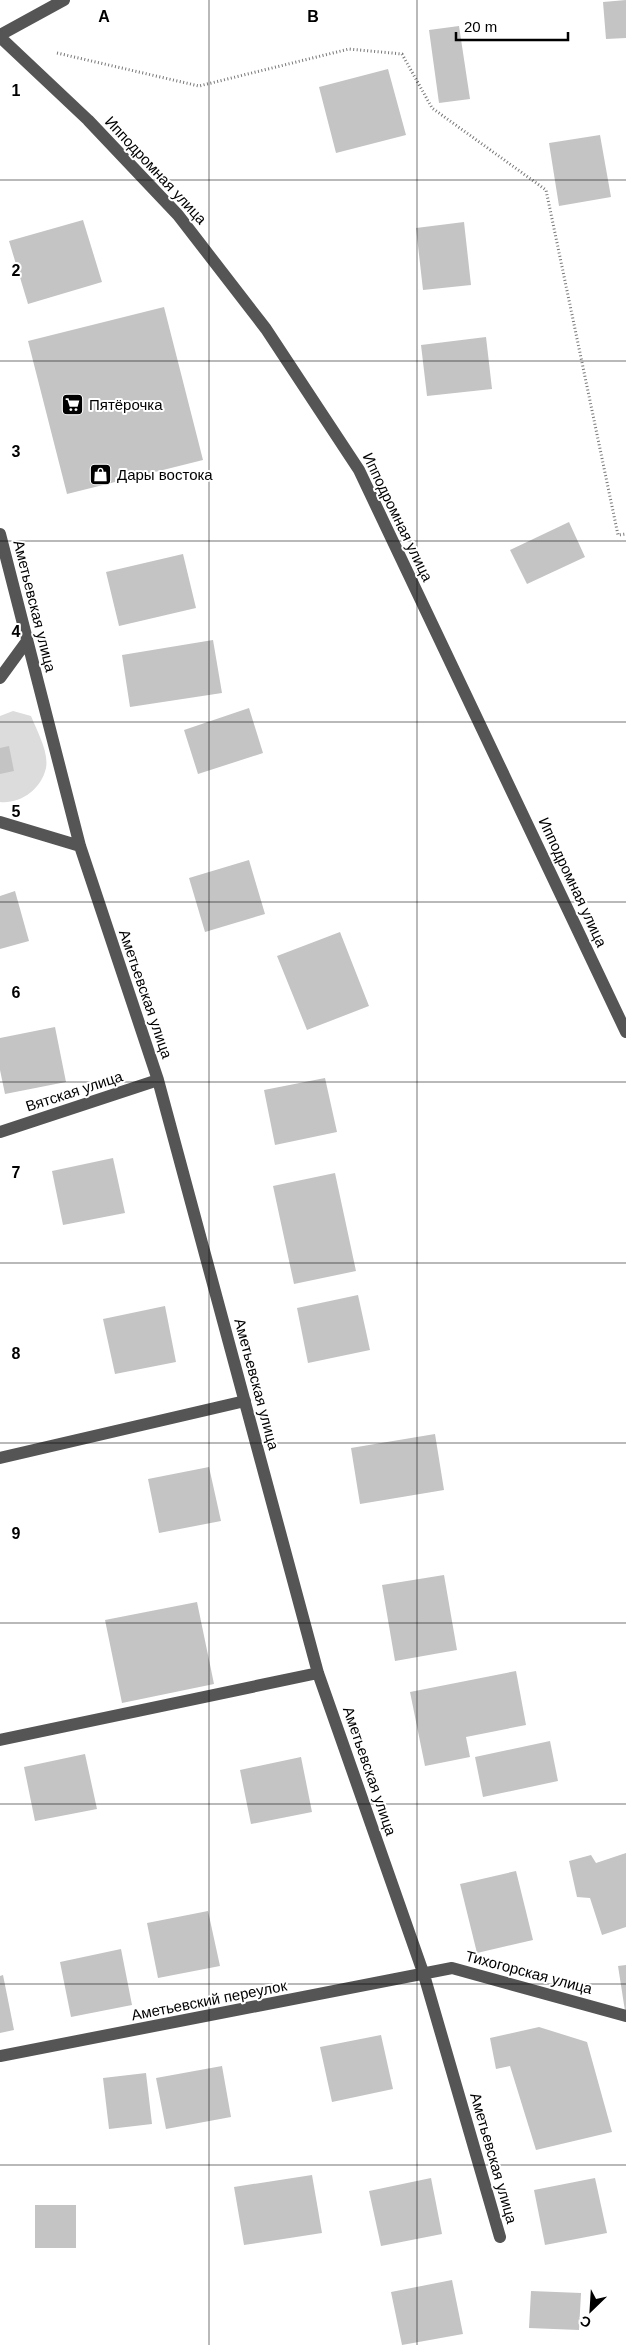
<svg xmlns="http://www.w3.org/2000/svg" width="626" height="2345" font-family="Helvetica,sans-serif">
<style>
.green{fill:#dcdcdc}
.building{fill:#c4c4c4}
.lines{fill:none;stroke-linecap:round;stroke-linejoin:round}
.path{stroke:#777;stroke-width:3;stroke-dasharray:1 2.5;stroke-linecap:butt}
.minor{stroke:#555;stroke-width:12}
.grid{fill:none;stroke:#000;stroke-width:1;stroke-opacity:0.55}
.labels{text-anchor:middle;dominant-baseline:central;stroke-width:4;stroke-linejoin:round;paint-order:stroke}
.street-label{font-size:15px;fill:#000;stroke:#fff}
.poi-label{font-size:15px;fill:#000;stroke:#fff;text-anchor:start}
.grid-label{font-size:16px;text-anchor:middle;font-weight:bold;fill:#000;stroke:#fff;stroke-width:4;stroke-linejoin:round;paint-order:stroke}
</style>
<rect width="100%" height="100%" fill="#fff"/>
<path class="green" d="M 13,711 L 31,716 C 37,731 49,752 46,768 C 41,790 20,804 0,802 L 0,716 Z"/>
<path class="building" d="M 626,0 L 626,38 L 606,39 L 603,2 Z
M 459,26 L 470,99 L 439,103 L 429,30 Z
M 388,69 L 406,135 L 336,153 L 319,87 Z
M 600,135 L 611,197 L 559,206 L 549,143 Z
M 83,220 L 102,282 L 28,304 L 9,241 Z
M 464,222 L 471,285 L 423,290 L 416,228 Z
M 164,307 L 203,460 L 67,494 L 28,341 Z
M 486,337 L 492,389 L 427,396 L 421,345 Z
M 569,522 L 585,557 L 527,584 L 510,550 Z
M 183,554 L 196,608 L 119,626 L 106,572 Z
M 213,640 L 222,693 L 130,707 L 122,655 Z
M 249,708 L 263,753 L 198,774 L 184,730 Z
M 9,746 L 14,771 L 0,774 L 0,748 Z
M 249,860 L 265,914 L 205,932 L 189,878 Z
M 15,891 L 29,941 L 0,949 L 0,896 Z
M 340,932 L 369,1006 L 307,1030 L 277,956 Z
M 55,1027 L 66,1082 L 5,1094 L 0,1070 L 0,1038 Z
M 325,1078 L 337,1132 L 275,1145 L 264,1090 Z
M 113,1158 L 125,1213 L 63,1225 L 52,1171 Z
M 335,1173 L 356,1271 L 294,1284 L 273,1186 Z
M 358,1295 L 370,1350 L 308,1363 L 297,1308 Z
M 165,1306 L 176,1362 L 115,1374 L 103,1319 Z
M 435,1434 L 444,1490 L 360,1504 L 351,1448 Z
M 209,1467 L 221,1521 L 159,1533 L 148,1479 Z
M 444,1575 L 457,1650 L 395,1661 L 382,1585 Z
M 197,1602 L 214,1684 L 122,1703 L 105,1620 Z
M 516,1671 L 526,1725 L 466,1737 L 470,1757 L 425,1766 L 410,1692 Z
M 550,1741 L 558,1781 L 483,1797 L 475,1757 Z
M 85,1754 L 97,1809 L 35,1821 L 24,1767 Z
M 301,1757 L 312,1812 L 251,1824 L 240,1770 Z
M 626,1853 L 626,1927 L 602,1935 L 590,1898 L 577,1897 L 569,1861 L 591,1855 L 596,1863 Z
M 516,1871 L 533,1940 L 477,1953 L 460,1884 Z
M 208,1911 L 220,1966 L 158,1978 L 147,1923 Z
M 121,1949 L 132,2005 L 71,2017 L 60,1962 Z
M 626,1965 L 626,2011 L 625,2011 L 618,1966 Z
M 3,1975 L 14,2030 L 0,2033 L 0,1976 Z
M 539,2027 L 587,2042 L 612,2132 L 536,2150 L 510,2066 L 496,2069 L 490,2038 Z
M 381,2035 L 393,2089 L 332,2102 L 320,2047 Z
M 222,2066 L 231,2117 L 166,2129 L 156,2078 Z
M 146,2073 L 152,2124 L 109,2129 L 103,2078 Z
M 312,2175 L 322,2233 L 244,2245 L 234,2187 Z
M 431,2178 L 442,2234 L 381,2246 L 369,2191 Z
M 595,2178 L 607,2233 L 545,2245 L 534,2190 Z
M 35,2205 L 76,2205 L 76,2248 L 35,2248 Z
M 452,2280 L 463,2334 L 402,2345 L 391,2292 Z
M 531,2291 L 581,2293 L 579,2330 L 529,2328 Z"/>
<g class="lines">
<path class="path" d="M 57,53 L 199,86 L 349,49 L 402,54 L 432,108 L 546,190 L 618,535 L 626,534"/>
<path class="minor" d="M 0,35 L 64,0
M 0,37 L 88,120 L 178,215 L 266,329 L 359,470 L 626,1032
M 0,534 L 80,846 L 158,1080 L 318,1673 L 424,1975 L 500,2237
M 0,678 L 27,641
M 0,822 L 80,846
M 0,1132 L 158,1080
M 0,1458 L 245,1401
M 0,1740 L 318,1673
M 0,2056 L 452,1968 L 626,2016"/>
</g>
<path class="grid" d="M 209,0 L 209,2345M 417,0 L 417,2345M 0,180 L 626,180M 0,361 L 626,361M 0,541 L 626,541M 0,722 L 626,722M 0,902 L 626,902M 0,1082 L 626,1082M 0,1263 L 626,1263M 0,1443 L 626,1443M 0,1623 L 626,1623M 0,1804 L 626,1804M 0,1984 L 626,1984M 0,2165 L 626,2165"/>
<defs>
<symbol id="supermarket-square" viewBox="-11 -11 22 22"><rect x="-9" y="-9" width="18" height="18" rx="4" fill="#000" stroke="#fff"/><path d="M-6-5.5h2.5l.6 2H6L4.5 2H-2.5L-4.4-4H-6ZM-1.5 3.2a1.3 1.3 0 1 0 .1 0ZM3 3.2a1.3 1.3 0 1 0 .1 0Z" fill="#fff"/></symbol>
<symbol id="shop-square" viewBox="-11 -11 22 22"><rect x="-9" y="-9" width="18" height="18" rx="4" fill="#000" stroke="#fff"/><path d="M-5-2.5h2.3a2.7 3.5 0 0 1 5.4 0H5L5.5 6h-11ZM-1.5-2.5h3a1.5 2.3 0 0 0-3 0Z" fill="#fff"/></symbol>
</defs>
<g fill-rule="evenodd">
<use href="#supermarket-square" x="60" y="392" width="25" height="25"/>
<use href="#shop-square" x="88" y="462" width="25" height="25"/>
</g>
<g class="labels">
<g class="street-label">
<text transform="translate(156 170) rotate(47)">Ипподромная улица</text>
<text transform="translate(398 517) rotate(64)">Ипподромная улица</text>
<text transform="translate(35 606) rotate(76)">Аметьевская улица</text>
<text transform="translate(573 882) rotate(65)">Ипподромная улица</text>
<text transform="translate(146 994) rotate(71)">Аметьевская улица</text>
<text transform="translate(74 1091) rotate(-18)">Вятская улица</text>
<text transform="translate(257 1384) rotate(75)">Аметьевская улица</text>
<text transform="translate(370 1771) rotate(71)">Аметьевская улица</text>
<text transform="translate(529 1972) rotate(15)">Тихогорская улица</text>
<text transform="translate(209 2000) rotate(-11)">Аметьевский переулок</text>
<text transform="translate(494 2158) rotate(74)">Аметьевская улица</text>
</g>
<g class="poi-label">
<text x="89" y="404">Пятёрочка</text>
<text x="117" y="474">Дары востока</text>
</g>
</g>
<g class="grid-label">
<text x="104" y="22">A</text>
<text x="313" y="22">B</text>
<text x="16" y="96">1</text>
<text x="16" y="276">2</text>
<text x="16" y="457">3</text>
<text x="16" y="637">4</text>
<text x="16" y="817">5</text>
<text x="16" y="998">6</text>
<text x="16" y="1178">7</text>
<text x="16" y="1359">8</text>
<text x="16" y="1539">9</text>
</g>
<g transform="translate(591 2310) rotate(205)" stroke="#ffffff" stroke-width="4" paint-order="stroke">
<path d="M0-4L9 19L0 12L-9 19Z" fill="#000000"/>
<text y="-8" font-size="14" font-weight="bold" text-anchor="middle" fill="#000000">С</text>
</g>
<path d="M456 32v8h112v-8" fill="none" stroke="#000000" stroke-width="2.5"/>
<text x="464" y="32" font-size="15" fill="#000000" stroke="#ffffff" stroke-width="4" paint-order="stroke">20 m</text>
</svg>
